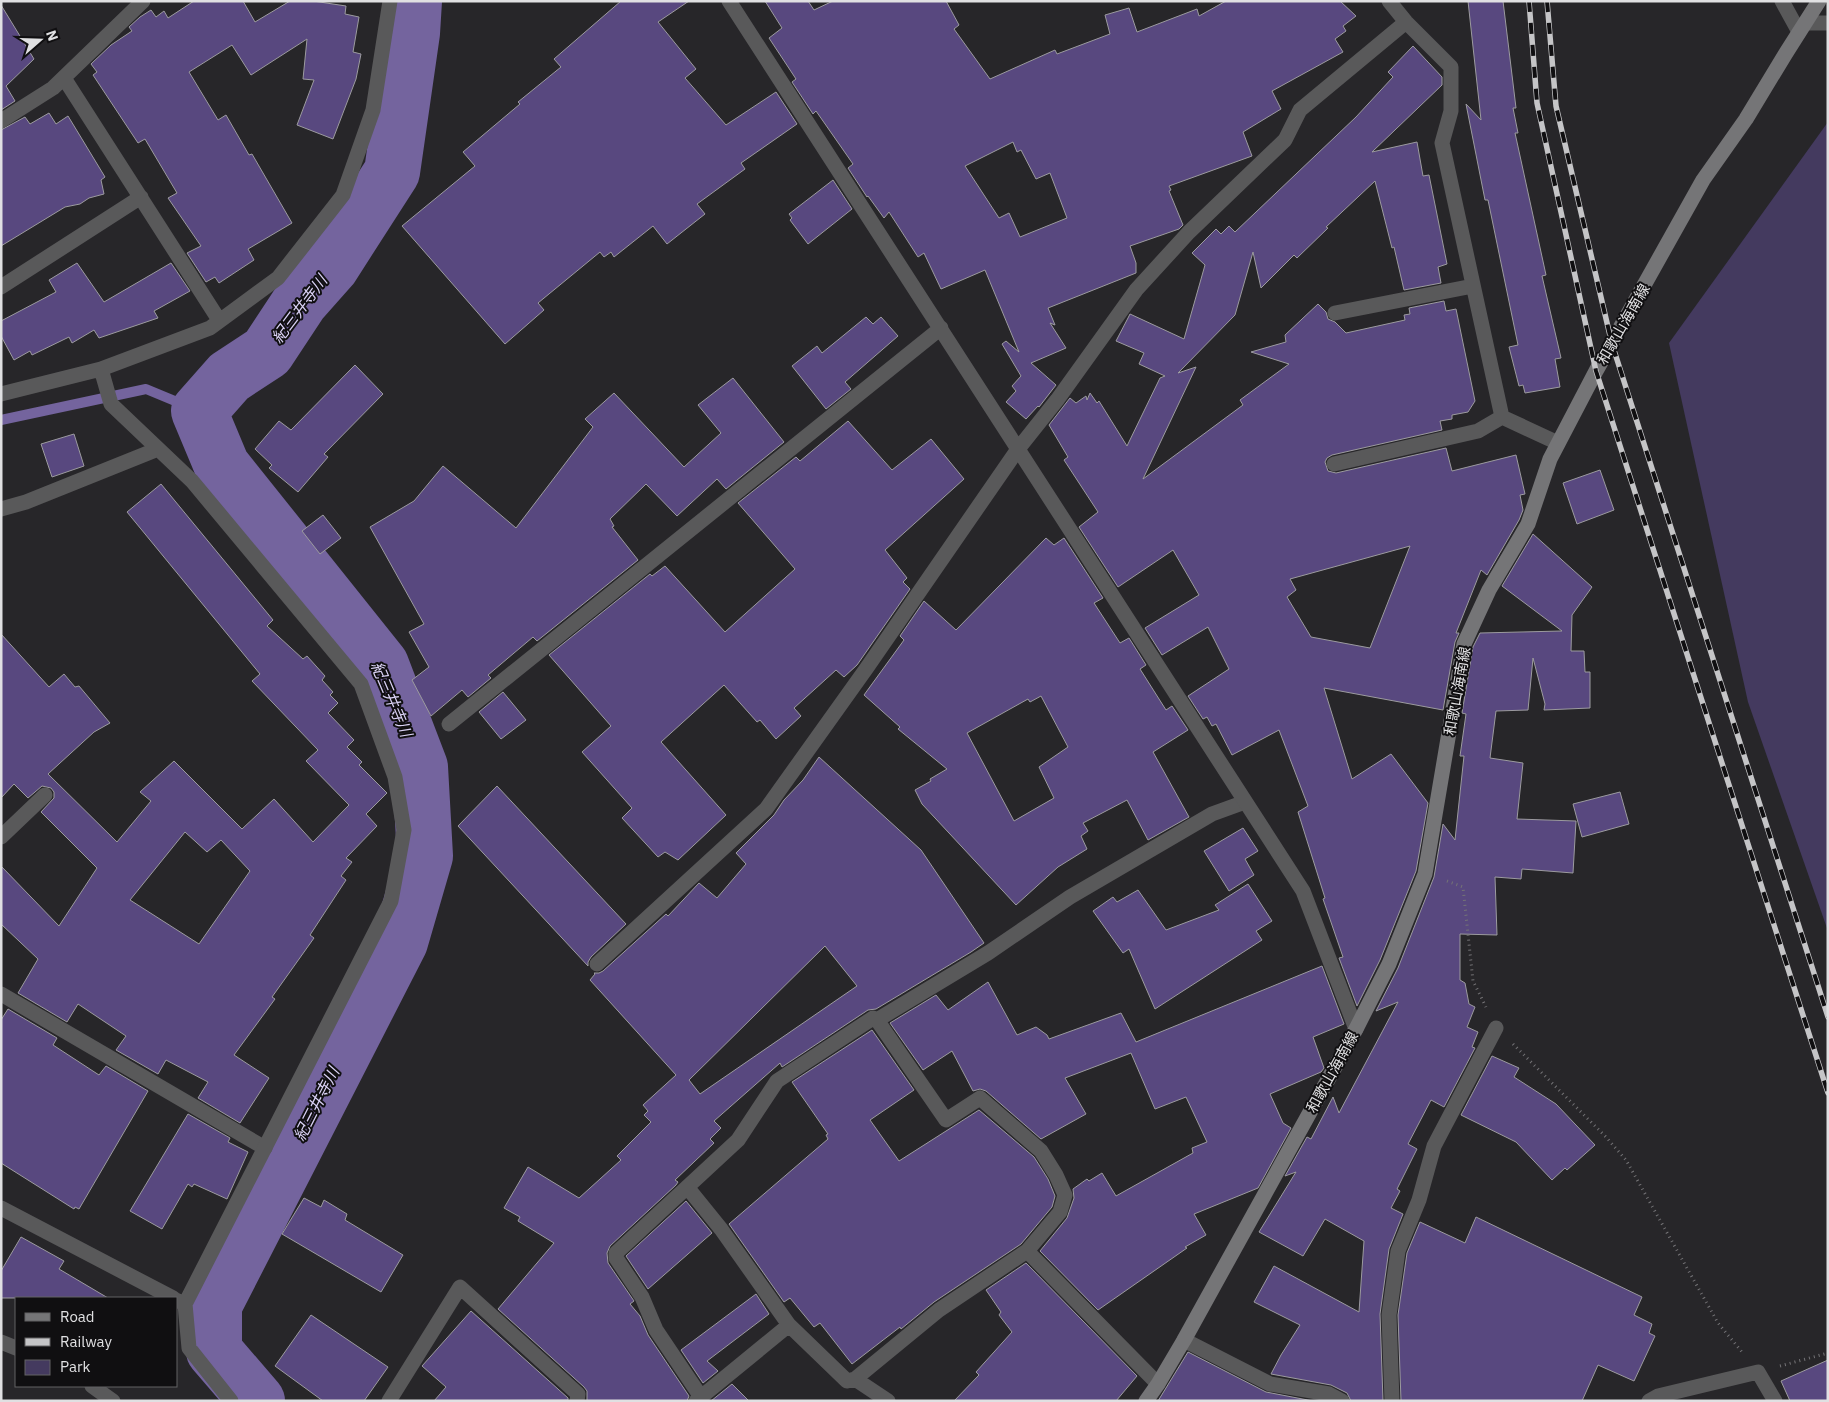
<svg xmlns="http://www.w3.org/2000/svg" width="1829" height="1402" font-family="'IBM Plex Sans','Noto Sans JP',sans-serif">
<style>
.green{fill:#443a5f}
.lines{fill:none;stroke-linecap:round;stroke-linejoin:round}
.stream{stroke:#74649e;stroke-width:10}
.river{stroke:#74649e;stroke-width:56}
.building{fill:#58487f;stroke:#9c9b9f;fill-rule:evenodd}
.path{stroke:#747376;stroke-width:3;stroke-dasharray:1 4;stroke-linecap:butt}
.lane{stroke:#59595a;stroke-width:15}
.street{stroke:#59595a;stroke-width:15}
.secondary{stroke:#757577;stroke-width:15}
.rail-casing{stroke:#c5c5c7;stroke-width:5.5}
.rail{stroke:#100f11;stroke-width:4;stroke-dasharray:11;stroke-linecap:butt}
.labels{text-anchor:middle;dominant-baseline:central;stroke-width:4;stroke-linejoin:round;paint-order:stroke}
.street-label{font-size:15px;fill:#e0e0e2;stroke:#100f11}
.water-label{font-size:16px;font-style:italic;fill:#dad2f5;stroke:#100f11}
</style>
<rect width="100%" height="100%" fill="#272629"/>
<path class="green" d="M 1828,122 L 1828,931 L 1748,702 L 1669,343 Z"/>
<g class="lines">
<path class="stream" d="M 1,420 L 146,389 L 199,411"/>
<path class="river" d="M 257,1401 L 214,1351 L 214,1305 L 400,942 L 425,856 L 420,767 L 381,665 L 222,466 L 199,411 L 229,377 L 267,352 L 300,302 L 331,267 L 392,172 L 412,33 L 414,1"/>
</g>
<path class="building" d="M 194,1 L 243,1 L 255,22 L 290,1 L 313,1 L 346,6 L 345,14 L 359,17 L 353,52 L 361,54 L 356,79 L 333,139 L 297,125 L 314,80 L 303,79 L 307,39 L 251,75 L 232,45 L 189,72 L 218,120 L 226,115 L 249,155 L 252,154 L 292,223 L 248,249 L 254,260 L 219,283 L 215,277 L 206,282 L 187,253 L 201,246 L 168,198 L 177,193 L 145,139 L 138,143 L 93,75 L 97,72 L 91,64 L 111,45 L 132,31 L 129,27 L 140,17 L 151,10 L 156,17 L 164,11 L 168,18 Z
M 621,1 L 689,1 L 658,22 L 696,69 L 685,78 L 726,125 L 776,92 L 797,124 L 741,163 L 745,169 L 697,204 L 705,214 L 667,244 L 653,226 L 614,257 L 611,252 L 604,257 L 600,252 L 538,303 L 544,310 L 505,344 L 402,226 L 475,166 L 463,152 L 520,104 L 518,102 L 561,67 L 554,59 Z
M 765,1 L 808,1 L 814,10 L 833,1 L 946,1 L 959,25 L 954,29 L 990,79 L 1055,50 L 1057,54 L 1110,34 L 1105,15 L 1129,8 L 1137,32 L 1197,9 L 1199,16 L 1226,1 L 1340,1 L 1356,16 L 1343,26 L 1346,31 L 1335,39 L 1343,52 L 1272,91 L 1281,109 L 1243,132 L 1252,156 L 1169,186 L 1171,190 L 1169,191 L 1183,225 L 1179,229 L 1130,246 L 1136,263 L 1136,273 L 1048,308 L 1055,325 L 1050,323 L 1066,348 L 1031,363 L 1056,385 L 1039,407 L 1038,406 L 1026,419 L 1006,402 L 1016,391 L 1012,386 L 1021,376 L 1002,344 L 1006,341 L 1019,352 L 985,270 L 941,289 L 924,253 L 918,257 L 889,212 L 884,218 L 868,196 L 867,197 L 848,168 L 853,164 L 816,111 L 813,114 L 792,82 L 796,79 L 769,38 L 782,28 ZM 1013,142 L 1017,152 L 1021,150 L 1036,179 L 1050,173 L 1067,218 L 1020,237 L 1009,213 L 999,218 L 965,166 Z
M 1468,1 L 1503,1 L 1516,108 L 1513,108 L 1518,133 L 1515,133 L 1546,275 L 1542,276 L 1561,358 L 1555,359 L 1560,387 L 1525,393 L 1523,385 L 1519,386 L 1509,347 L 1518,345 L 1488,200 L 1485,200 L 1466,104 L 1481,120 Z
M 1,5 L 34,59 L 6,86 L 15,101 L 1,110 Z
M 1413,46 L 1442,77 L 1442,85 L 1372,152 L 1417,142 L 1423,176 L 1429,175 L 1447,264 L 1438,267 L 1441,283 L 1404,290 L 1394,247 L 1392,248 L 1375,181 L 1326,227 L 1328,228 L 1297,258 L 1294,255 L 1261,288 L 1253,252 L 1235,315 L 1178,373 L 1196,367 L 1143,479 L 1243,405 L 1240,400 L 1289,364 L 1251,352 L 1286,342 L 1285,335 L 1318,304 L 1326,312 L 1328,319 L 1335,322 L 1346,333 L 1405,320 L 1404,315 L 1410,314 L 1409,308 L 1444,301 L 1446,311 L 1456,309 L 1475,401 L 1468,412 L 1452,415 L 1452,419 L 1440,421 L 1442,430 L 1332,455 L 1327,458 L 1325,462 L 1328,471 L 1336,473 L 1446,448 L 1452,471 L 1516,455 L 1525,494 L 1520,495 L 1523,510 L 1519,520 L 1487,575 L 1481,570 L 1456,633 L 1459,633 L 1455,642 L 1443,710 L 1324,688 L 1352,779 L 1391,754 L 1428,803 L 1416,871 L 1380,960 L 1357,1006 L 1339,958 L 1343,957 L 1323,899 L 1325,898 L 1298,812 L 1308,806 L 1279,730 L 1232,755 L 1216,724 L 1212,726 L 1207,717 L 1203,719 L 1188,696 L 1229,669 L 1208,627 L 1162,655 L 1145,628 L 1199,595 L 1173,550 L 1118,587 L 1079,527 L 1098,512 L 1064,460 L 1068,457 L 1049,425 L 1070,398 L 1076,403 L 1086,396 L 1087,400 L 1090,393 L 1097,403 L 1099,401 L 1127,446 L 1160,378 L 1165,376 L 1139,364 L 1144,353 L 1116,341 L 1128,318 L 1130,314 L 1184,339 L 1205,265 L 1192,253 L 1216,229 L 1221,234 L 1229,226 L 1235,232 L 1356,117 L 1393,77 L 1388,72 ZM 1410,546 L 1370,648 L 1311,637 L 1287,597 L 1296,590 L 1290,579 Z
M 49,113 L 56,124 L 68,116 L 105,177 L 101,180 L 104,194 L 89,198 L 80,204 L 65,207 L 1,246 L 1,130 L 25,117 L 30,124 Z
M 833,180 L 852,209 L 808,244 L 790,220 L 792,218 L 789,214 Z
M 77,263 L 104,302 L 171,263 L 190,291 L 154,311 L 158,318 L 99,338 L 94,330 L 72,343 L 69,337 L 32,355 L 30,351 L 14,360 L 1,336 L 1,321 L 56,292 L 49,280 Z
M 866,317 L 873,324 L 881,317 L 898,336 L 845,382 L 851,389 L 826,409 L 792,366 L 817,346 L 822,353 Z
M 355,365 L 383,394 L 324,454 L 328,457 L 298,492 L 269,468 L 272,465 L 255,449 L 279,421 L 291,430 Z
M 733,378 L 784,442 L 726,489 L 717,479 L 677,516 L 646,484 L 610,519 L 614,526 L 612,527 L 638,560 L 537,641 L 533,637 L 488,675 L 491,678 L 468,697 L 462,690 L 431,716 L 412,680 L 429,667 L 409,632 L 424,624 L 370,527 L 414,501 L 443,466 L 516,528 L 593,427 L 585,419 L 614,393 L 684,467 L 721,433 L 698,405 Z
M 848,421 L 892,470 L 931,439 L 964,479 L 885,550 L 907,578 L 903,582 L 910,589 L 857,665 L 844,677 L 836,670 L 794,708 L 801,716 L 776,739 L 760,720 L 757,722 L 724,685 L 661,742 L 726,815 L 678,860 L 665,852 L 658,857 L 622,818 L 632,808 L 582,752 L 611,726 L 549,655 L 650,574 L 652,576 L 665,566 L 725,632 L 795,569 L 738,503 L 796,457 L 800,461 Z
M 74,434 L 84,466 L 52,477 L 41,444 Z
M 1600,470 L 1614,510 L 1577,524 L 1563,483 Z
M 161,484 L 273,620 L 267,626 L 303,659 L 307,656 L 325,676 L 322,680 L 333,692 L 330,695 L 338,703 L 328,713 L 354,740 L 347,747 L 362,762 L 359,765 L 387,793 L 366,814 L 377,826 L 346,858 L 352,862 L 341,876 L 346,880 L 310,935 L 314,938 L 272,997 L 275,999 L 234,1055 L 269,1078 L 240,1123 L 198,1098 L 208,1082 L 166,1060 L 158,1074 L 116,1050 L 126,1036 L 78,1004 L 67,1022 L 18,993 L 38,959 L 1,924 L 1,866 L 59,926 L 97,868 L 41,812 L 54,798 L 54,792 L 51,788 L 42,786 L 28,798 L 14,784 L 1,798 L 1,634 L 49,687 L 64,674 L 75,687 L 79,686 L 110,723 L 94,732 L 48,774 L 117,842 L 151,801 L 140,792 L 174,761 L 242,829 L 274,799 L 313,842 L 349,805 L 306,761 L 318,750 L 252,681 L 260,674 L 127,512 ZM 185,832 L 207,852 L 221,840 L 250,871 L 199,944 L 130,900 Z
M 323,515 L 341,538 L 320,554 L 302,531 Z
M 1533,534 L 1592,587 L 1572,615 L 1571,651 L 1584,651 L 1585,672 L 1590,672 L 1590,708 L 1544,710 L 1545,704 L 1533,658 L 1528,710 L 1496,711 L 1490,758 L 1523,763 L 1517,819 L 1576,821 L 1573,873 L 1522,869 L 1521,879 L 1495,877 L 1497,935 L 1460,934 L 1460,980 L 1465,983 L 1469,1004 L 1475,1007 L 1467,1027 L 1478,1032 L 1472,1047 L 1475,1048 L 1444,1107 L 1431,1100 L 1408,1144 L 1417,1149 L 1397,1189 L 1400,1191 L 1391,1208 L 1403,1214 L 1389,1249 L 1380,1314 L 1383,1401 L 1351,1401 L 1347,1393 L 1331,1385 L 1271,1374 L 1281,1355 L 1300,1325 L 1254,1302 L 1274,1266 L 1359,1312 L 1364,1241 L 1325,1219 L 1303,1256 L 1259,1232 L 1296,1172 L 1285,1176 L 1307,1137 L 1311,1139 L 1333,1097 L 1339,1113 L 1398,1002 L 1376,1011 L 1398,968 L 1434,877 L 1443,824 L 1455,840 L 1464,756 L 1460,756 L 1466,714 L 1462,713 L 1473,647 L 1480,633 L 1562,631 L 1502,586 Z
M 1046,538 L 1054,545 L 1064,538 L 1103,598 L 1094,603 L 1120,643 L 1129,638 L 1146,665 L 1140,669 L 1166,710 L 1172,706 L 1188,730 L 1153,752 L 1189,817 L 1148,840 L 1127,800 L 1083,823 L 1088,831 L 1081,836 L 1087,849 L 1058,867 L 1016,905 L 922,804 L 915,790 L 931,781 L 930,779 L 947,769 L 898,729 L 900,727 L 864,695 L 904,640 L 900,636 L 924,601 L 956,630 ZM 1041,696 L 1068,747 L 1039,767 L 1054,798 L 1014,821 L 967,733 L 1028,699 L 1030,702 Z
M 503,692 L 526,720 L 501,739 L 479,712 Z
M 819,757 L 921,850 L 984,943 L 971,952 L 876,1009 L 868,1010 L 782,1067 L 780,1063 L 714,1121 L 721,1128 L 710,1139 L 714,1143 L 675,1180 L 678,1182 L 676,1185 L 610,1246 L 607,1253 L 608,1263 L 634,1301 L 630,1304 L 640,1316 L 648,1335 L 689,1396 L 687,1401 L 587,1401 L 587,1391 L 584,1387 L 498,1309 L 554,1243 L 518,1221 L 520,1217 L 504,1208 L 528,1167 L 579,1198 L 621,1160 L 617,1156 L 651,1122 L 644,1115 L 648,1111 L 643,1105 L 676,1075 L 590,980 L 595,974 L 594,973 L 599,973 L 603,971 L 666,914 L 668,916 L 699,883 L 717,898 L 746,864 L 736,853 L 774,815 L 784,800 L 803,780 ZM 825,946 L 857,986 L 700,1094 L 689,1080 Z
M 497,786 L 626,924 L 591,957 L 588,962 L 588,966 L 458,826 Z
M 1620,792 L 1629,824 L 1582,837 L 1573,804 Z
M 1243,828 L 1258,851 L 1245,859 L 1254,875 L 1229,891 L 1204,851 Z
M 1248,884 L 1272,921 L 1256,931 L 1262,940 L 1155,1009 L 1129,949 L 1123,953 L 1093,911 L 1113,897 L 1117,902 L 1138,890 L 1166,930 L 1219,910 L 1215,905 Z
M 1322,966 L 1344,1024 L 1313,1037 L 1324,1068 L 1321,1072 L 1270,1094 L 1283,1123 L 1291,1128 L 1258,1188 L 1194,1214 L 1206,1235 L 1185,1247 L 1187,1248 L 1098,1310 L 1040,1251 L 1067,1218 L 1074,1198 L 1073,1189 L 1087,1179 L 1089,1181 L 1102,1173 L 1116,1196 L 1193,1153 L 1192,1148 L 1207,1142 L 1186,1097 L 1155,1109 L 1131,1053 L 1065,1078 L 1086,1114 L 1041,1139 L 986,1091 L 980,1089 L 973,1091 L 952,1051 L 923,1070 L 890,1023 L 936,995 L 948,1010 L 988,982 L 1017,1035 L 1036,1027 L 1047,1035 L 1049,1039 L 1121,1013 L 1136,1042 Z
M 8,1009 L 57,1038 L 53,1045 L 99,1075 L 106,1066 L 148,1091 L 79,1209 L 75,1207 L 74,1209 L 1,1163 L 1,1020 Z
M 872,1030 L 914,1090 L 870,1120 L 899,1161 L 979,1110 L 1034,1157 L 1048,1179 L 1055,1196 L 1052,1207 L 1021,1244 L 934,1302 L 901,1329 L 900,1327 L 852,1364 L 820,1323 L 814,1327 L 790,1298 L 784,1302 L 729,1224 L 828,1139 L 826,1135 L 828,1134 L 792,1082 Z
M 1492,1056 L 1519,1068 L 1514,1077 L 1556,1104 L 1595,1145 L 1567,1170 L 1565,1168 L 1552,1180 L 1516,1142 L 1461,1115 Z
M 188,1114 L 230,1138 L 228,1142 L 248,1152 L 227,1199 L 194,1184 L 192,1187 L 188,1184 L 162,1229 L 130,1211 Z
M 304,1198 L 321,1207 L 324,1200 L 347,1214 L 345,1220 L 403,1255 L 381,1292 L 282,1234 Z
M 686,1201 L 712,1233 L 648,1289 L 626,1256 Z
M 1476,1217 L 1642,1297 L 1634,1315 L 1652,1324 L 1649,1333 L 1655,1336 L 1634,1381 L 1598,1365 L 1582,1401 L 1401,1401 L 1398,1315 L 1407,1253 L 1420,1222 L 1465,1243 Z
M 21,1237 L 64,1261 L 59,1269 L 108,1298 L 1,1298 L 1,1271 Z
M 1026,1263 L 1137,1376 L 1116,1401 L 954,1401 L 979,1375 L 976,1372 L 1012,1332 L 999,1315 L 1001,1312 L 986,1290 Z
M 756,1294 L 769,1314 L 707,1361 L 718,1371 L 703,1383 L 681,1350 Z
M 471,1311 L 568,1398 L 568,1400 L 434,1401 L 446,1387 L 422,1366 Z
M 311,1315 L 388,1367 L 364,1401 L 323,1401 L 275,1366 Z
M 1188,1352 L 1266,1392 L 1313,1401 L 1158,1401 Z
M 1828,1360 L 1828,1401 L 1790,1401 L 1781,1381 Z
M 732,1384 L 749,1401 L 711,1401 Z"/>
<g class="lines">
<path class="path" d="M 1447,881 L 1463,887 L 1473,981 L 1486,1007
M 1513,1044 L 1606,1137 L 1626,1160 L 1718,1323 L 1742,1352
M 1780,1366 L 1828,1353"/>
<path class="lane" d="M 1782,1 L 1799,32
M 1,837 L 45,795
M 1,994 L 265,1148
M 877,1020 L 946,1120 L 980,1098 L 1041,1151 L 1056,1175 L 1065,1195 L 1060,1212 L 1027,1251
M 687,1187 L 721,1229 L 789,1325 L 847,1381 L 855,1379 L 888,1401
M 1184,1340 L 1270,1384 L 1329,1394 L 1342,1401
M 855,1379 L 939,1310 L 1027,1251 L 1158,1384
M 701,1397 L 789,1325
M 389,1401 L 460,1287 L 578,1394 L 577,1401
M 696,1401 L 701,1397 L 656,1330 L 642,1297 L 616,1258 L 616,1253 L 738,1140 L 777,1081 L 873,1018 L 877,1020 L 988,953 L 1070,897 L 1212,814 L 1245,802
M 1392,1401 L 1389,1315 L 1398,1251 L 1419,1200 L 1434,1146 L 1496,1028"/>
<path class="street" d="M 729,1 L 1303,891 L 1356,1029
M 1389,1 L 1406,22 L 1451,67 L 1451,111 L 1442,143 L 1502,417 L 1558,443
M 1805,23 L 1828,23
M 64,78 L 219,320
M 1,121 L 53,88 L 143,1
M 1,287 L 141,197
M 1335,313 L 1473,286
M 101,369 L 111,404 L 192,481 L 361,684 L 395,777 L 404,830 L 391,901 L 185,1304 L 176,1300
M 1,394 L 101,369 L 210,328 L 278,278 L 343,195 L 373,110 L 390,1
M 1334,464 L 1478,431 L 1502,417
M 1,509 L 26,502 L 158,449
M 449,724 L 941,328
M 597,964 L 766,809 L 866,669 L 1018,449 L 1057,400 L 1136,290 L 1189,232 L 1285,140 L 1300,110 L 1406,22
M 1,1208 L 173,1298
M 185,1304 L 189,1348 L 231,1401
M 1,1342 L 16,1348
M 92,1386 L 113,1401
M 1649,1401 L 1658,1396 L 1758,1372 L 1775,1401"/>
<path class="secondary" d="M 1146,1401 L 1158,1384 L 1184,1340 L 1356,1029 L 1389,964 L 1425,874 L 1464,644 L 1489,590 L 1528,524 L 1550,459 L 1596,371 L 1703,180 L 1746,119 L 1786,53 L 1819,1"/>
<defs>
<path id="rail" d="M 1529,1 L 1537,103 L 1596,371 L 1828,1093
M 1547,1 L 1556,106 L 1612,344 L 1828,1017"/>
</defs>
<use href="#rail" class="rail-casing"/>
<use href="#rail" class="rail"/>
</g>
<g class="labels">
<g class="street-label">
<text transform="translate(1623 324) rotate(-60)">和歌山海南線</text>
<text transform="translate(1457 691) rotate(-80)">和歌山海南線</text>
<text transform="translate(1332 1072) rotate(-61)">和歌山海南線</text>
</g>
<g class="water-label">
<text transform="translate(299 309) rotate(-53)">紀三井寺川</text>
<text transform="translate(392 699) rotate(67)">紀三井寺川</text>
<text transform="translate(316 1104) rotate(-63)">紀三井寺川</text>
</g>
</g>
<rect width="1829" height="1402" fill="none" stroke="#e0e0e2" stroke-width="5"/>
<rect x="15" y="1297" width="162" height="90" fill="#100f11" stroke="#636365"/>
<rect x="25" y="1313" width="25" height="8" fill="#757577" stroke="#636365"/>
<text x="60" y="1322" font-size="15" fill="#e0e0e2">Road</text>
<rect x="25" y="1338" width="25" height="8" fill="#c5c5c7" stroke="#636365"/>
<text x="60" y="1347" font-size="15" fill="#e0e0e2">Railway</text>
<rect x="25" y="1360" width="25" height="15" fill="#443a5f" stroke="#636365"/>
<text x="60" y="1372" font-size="15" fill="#e0e0e2">Park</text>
<g transform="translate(40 40) rotate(70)" stroke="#100f11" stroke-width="4" paint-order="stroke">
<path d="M0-4L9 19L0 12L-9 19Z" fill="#e0e0e2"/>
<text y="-8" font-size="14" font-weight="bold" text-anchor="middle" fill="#e0e0e2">N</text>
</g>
</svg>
